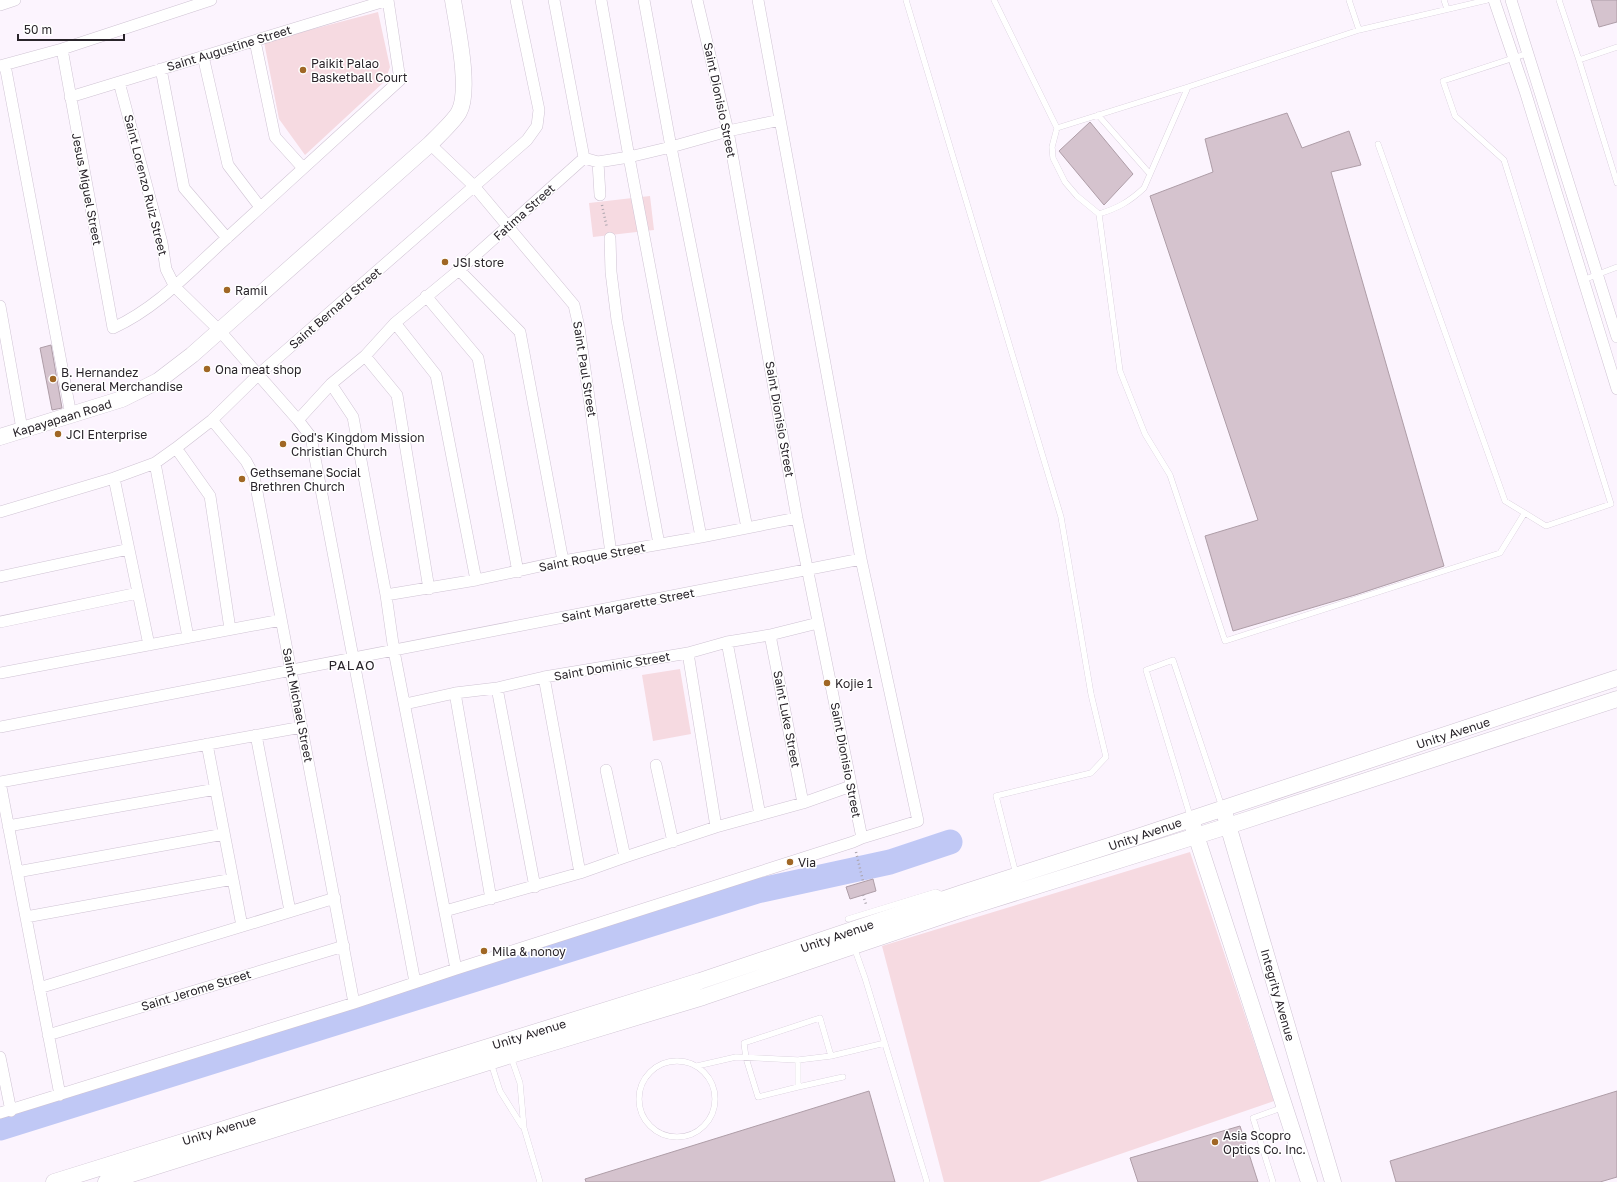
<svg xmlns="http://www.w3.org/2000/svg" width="1617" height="1182" font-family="'Golos Text',sans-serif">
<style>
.green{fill:#f6dae1}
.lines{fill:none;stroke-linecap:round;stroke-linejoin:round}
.river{stroke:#c0c8f5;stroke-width:25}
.building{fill:#d5c3ce;stroke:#ae9da7}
.lane-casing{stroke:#cfc3d3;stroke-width:6}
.street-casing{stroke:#cfc3d3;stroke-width:12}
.secondary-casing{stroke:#cfc3d3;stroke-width:17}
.path{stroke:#aca5ae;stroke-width:2.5;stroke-dasharray:1 3;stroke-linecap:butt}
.lane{stroke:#fff;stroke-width:5.5}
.street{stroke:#fff;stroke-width:11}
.secondary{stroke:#fff;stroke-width:16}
.poi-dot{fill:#a06725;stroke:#fff;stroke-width:1.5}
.labels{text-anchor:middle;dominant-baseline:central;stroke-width:3;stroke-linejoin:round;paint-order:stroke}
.street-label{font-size:12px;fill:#29242a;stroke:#fff}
.poi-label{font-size:12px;fill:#29242a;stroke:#fff;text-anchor:start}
.neighbourhood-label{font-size:13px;letter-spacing:1px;fill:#29242a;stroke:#fff}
</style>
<rect width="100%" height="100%" fill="#fcf4fe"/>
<path class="green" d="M 378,12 L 390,67 L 385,81 L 305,155 L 279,119 L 264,42 Z
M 650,196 L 654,230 L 593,237 L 589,203 Z
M 680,669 L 691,734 L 653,741 L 642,675 Z
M 1190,852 L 1274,1101 L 1039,1182 L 944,1182 L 882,946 Z"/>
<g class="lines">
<path class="river" d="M 0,1128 L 757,891 L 890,862 L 950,842"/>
</g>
<path class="building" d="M 1591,0 L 1617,0 L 1617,22 L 1599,27 Z
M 1287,113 L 1302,148 L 1349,131 L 1361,165 L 1331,172 L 1444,566 L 1355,595 L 1233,631 L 1205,536 L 1258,520 L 1150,196 L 1213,172 L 1205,139 Z
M 1090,122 L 1133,174 L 1104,205 L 1059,151 Z
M 51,345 L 62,408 L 52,410 L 40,348 Z
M 873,879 L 876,891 L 850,899 L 846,887 Z
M 869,1091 L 895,1182 L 586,1182 L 585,1179 Z
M 1617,1091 L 1617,1177 L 1600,1182 L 1396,1182 L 1390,1161 Z
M 1240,1126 L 1258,1182 L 1138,1182 L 1130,1158 Z"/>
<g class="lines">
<defs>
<path id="lane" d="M 906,0 L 1061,517 L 1091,694 L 1106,757 L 1091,773 L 996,796 L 1016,874
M 994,0 L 1057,128 L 1188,87
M 1349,0 L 1359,30
M 1444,0 L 1447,9
M 1487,0 L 1359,30 L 1188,87 L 1144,188 C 1129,202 1118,208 1099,214 L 1120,371 L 1145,434 L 1170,475 L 1225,641 L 1500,553 L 1524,514
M 1559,0 L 1579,60 L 1617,183
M 1579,60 L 1617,47
M 1098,115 L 1150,174
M 1057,128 L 1052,147 L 1053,158 L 1065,182 L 1077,196 L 1099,214
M 1378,144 L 1505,501 L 1546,526 L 1611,504 L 1504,160 L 1455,116 L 1443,81 L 1529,53
M 1583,280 L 1617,267
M 1191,819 L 1146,670 L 1173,660 L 1222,807
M 848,919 L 936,892 L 944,896
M 854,947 L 865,978 L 927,1182
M 831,1056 L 820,1018 L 744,1043 L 746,1058 L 758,1097 L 798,1087 L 843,1077
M 511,1057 L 520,1083 L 524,1128 L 540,1182
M 798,1060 L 798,1087
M639 1099a38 38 0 1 1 76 0a38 38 0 1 1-76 0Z
M 491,1063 L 500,1091 L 522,1126
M 697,1066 L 736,1057 L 798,1060 L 831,1056 L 885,1043
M 1273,1182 L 1253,1118 L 1284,1107"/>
<path id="street" d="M 554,0 L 584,158
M 601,0 L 629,157 L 701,537
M 644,0 L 671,147 L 747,528
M 697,0 L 728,131 L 797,518 L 862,838
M 1494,0 L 1525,91 L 1617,389
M 1511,0 L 1617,337
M 0,5 L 15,0
M 255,41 L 275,137 L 303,168
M 62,49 L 113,328 C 159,307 192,269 229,236 C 286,184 343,132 400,80 L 388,0
M 203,56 L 228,165 L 260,207
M 5,65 L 71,415
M 0,66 L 62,49 L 211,0
M 161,69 L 184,188 L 227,238
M 119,82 L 162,243 L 166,269 L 175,287 L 219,330 L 298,420 L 311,437 L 415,982
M 70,97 L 388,0
M 430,144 L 474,186 L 574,305 L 579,327 L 611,553
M 584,158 L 598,162 L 629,157 L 671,147 L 728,131 L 780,120
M 598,162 L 600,195
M 610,238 L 611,272 L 617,320 L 659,544
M 459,270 L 520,332 L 563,561
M 426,296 L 478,358 L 518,572
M 0,306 L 22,429
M 395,323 L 436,375 L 476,580
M 365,356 L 397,395 L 429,589
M 331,384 L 353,417 L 386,595 L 394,651 L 456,969
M 212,420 L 246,461 L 254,476 L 354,1003
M 298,420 L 331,384 L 365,356 L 395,323 L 459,270 L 584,158
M 176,448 L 210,496 L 230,629
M 155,463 L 188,637
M 114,478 L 149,645
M 0,512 L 114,478 L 155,463 L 176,448 L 212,420 L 258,375 L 527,140 L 537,126 L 539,110 L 516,0
M 0,577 L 129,549
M 386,595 L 476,580 L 563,561 L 701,537 L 797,518
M 0,622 L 138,593
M 770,635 L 803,803
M 727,642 L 760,815
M 688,653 L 716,827
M 0,673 L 281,620
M 544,677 L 580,873
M 497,688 L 535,887
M 455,693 L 491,899
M 405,704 L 455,693 L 497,688 L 544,677 L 688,653 L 727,642 L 770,635 L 818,623
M 0,727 L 861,559
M 256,735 L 290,911
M 207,744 L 242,926
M 656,765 L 673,842
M 606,770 L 625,857
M 0,782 L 60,1095
M 0,782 L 302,727
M 8,826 L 216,789
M 17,872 L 224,834
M 445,911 L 580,873 L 625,857 L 716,827 L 803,803 L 851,786
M 26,917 L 233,879
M 39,988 L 335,898
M 48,1035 L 344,946
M 0,1057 L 11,1111
M 0,1113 L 354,1003 L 456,969 L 853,842 L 862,838 L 918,821 L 861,559 L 758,0"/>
<path id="secondary" d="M 0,437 L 122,399 L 158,381 L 192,355 L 430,144 C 437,137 455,120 459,112 C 471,90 457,26 453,0
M 1225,815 L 1333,1182
M 1193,826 L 1309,1182
M 54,1182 L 700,981 L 962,893 L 1137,837 L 1617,678
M 106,1182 L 511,1055 L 703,997 L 966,908 L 1228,826 L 1617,699"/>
</defs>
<use href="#lane" class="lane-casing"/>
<use href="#street" class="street-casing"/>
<use href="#secondary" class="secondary-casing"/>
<path class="path" d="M 602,205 L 607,228
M 856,852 L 863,881
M 863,895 L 866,904"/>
<use href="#lane" class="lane"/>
<use href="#street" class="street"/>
<use href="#secondary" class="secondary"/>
</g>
<g class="poi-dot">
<circle cx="303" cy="70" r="4"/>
<circle cx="445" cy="262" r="4"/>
<circle cx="227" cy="290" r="4"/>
<circle cx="207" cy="369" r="4"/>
<circle cx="53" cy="379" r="4"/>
<circle cx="58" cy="434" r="4"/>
<circle cx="283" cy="444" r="4"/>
<circle cx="242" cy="479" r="4"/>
<circle cx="827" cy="683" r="4"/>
<circle cx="790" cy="862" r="4"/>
<circle cx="484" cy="951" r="4"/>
<circle cx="1215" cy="1142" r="4"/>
</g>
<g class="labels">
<g class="street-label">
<text transform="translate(229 48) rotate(-17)">Saint Augustine Street</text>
<text transform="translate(720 100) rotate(78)">Saint Dionisio Street</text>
<text transform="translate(146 185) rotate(76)">Saint Lorenzo Ruiz Street</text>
<text transform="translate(87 189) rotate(79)">Jesus Miguel Street</text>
<text transform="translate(524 212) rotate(-42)">Fatima Street</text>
<text transform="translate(335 308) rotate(-41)">Saint Bernard Street</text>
<text transform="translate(585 369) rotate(81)">Saint Paul Street</text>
<text transform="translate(62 418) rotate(-17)">Kapayapaan Road</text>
<text transform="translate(780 419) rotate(80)">Saint Dionisio Street</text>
<text transform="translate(592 557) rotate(-11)">Saint Roque Street</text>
<text transform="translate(628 605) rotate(-11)">Saint Margarette Street</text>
<text transform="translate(612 666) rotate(-10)">Saint Dominic Street</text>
<text transform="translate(298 705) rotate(79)">Saint Michael Street</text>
<text transform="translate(787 719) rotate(79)">Saint Luke Street</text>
<text transform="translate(1453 733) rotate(-18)">Unity Avenue</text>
<text transform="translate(846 760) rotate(79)">Saint Dionisio Street</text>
<text transform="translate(1145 834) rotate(-19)">Unity Avenue</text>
<text transform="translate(837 936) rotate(-19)">Unity Avenue</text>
<text transform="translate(196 990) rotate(-17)">Saint Jerome Street</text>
<text transform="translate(1278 995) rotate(74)">Integrity Avenue</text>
<text transform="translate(529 1034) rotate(-17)">Unity Avenue</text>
<text transform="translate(219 1130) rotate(-17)">Unity Avenue</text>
</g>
<g class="poi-label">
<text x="311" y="63">Paikit Palao<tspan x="311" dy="14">Basketball Court</tspan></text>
<text x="453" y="262">JSI store</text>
<text x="235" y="290">Ramil</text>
<text x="215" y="369">Ona meat shop</text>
<text x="61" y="372">B. Hernandez<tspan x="61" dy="14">General Merchandise</tspan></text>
<text x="66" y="434">JCI Enterprise</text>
<text x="291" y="437">God's Kingdom Mission<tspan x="291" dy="14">Christian Church</tspan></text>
<text x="250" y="472">Gethsemane Social<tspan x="250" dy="14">Brethren Church</tspan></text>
<text x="835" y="683">Kojie 1</text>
<text x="798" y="862">Via</text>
<text x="492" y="951">Mila &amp; nonoy</text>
<text x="1223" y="1135">Asia Scopro<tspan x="1223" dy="14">Optics Co. Inc.</tspan></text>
</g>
<g class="neighbourhood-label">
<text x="352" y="665">PALAO</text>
</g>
</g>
<path d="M18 34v6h106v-6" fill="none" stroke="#29242a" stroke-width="2"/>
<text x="24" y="34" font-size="12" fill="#29242a" stroke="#ffffff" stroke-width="3" paint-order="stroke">50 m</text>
</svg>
